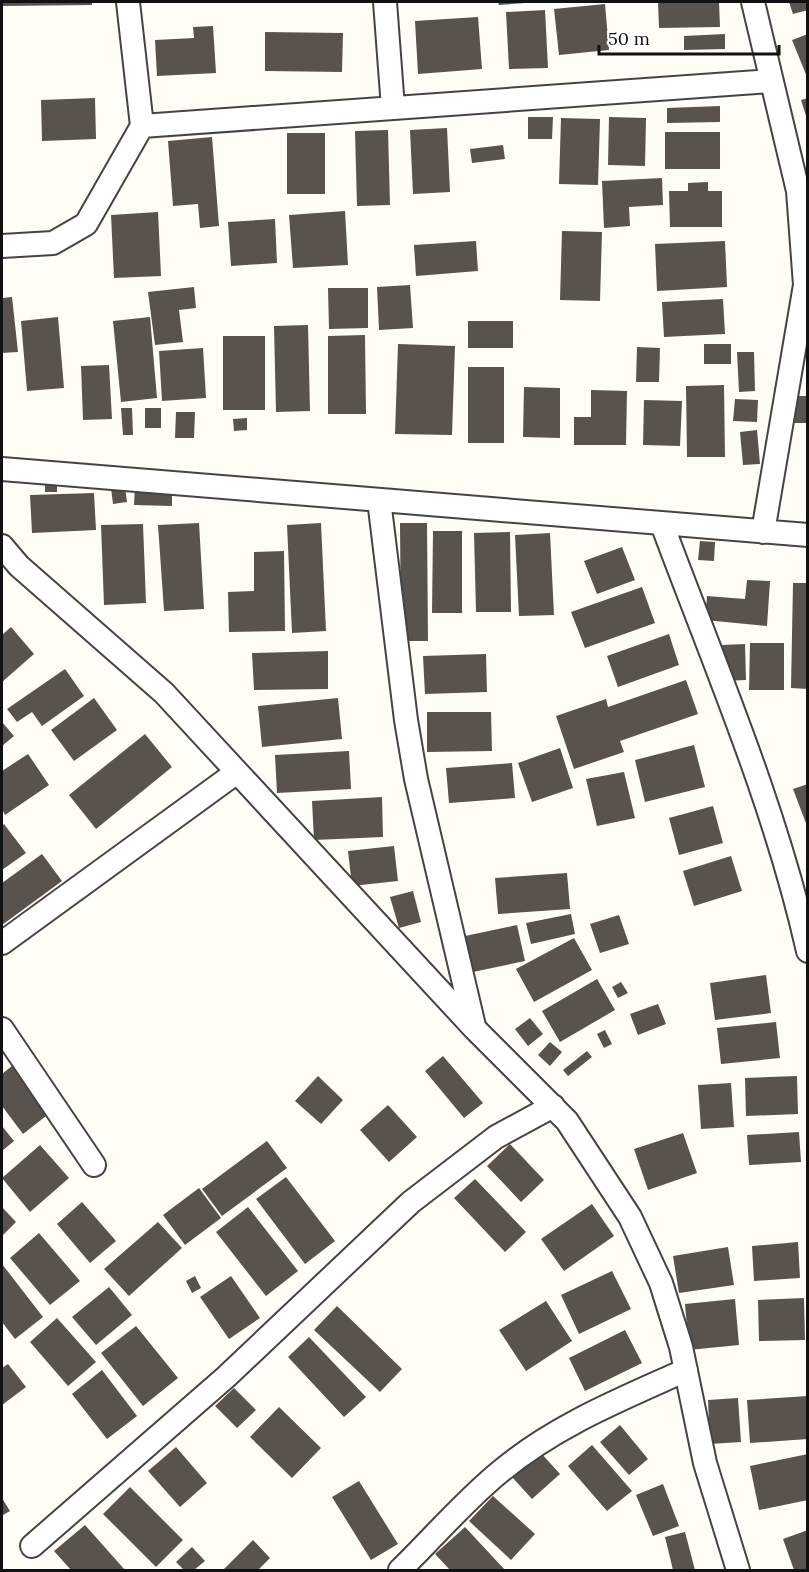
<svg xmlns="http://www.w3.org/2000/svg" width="809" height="1572" font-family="Lora,serif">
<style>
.building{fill:#5a524d}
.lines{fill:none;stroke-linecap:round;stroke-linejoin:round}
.minor-casing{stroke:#444;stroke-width:26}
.minor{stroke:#fff;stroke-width:22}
</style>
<rect width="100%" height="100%" fill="#fffdf5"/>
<path class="building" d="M 2,2 L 92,2 L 92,5 L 2,6 Z
M 498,2 L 525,2 L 525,3 L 499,5 Z
M 658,2 L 719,2 L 720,27 L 659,28 Z
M 789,2 L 808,2 L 808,10 L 793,14 Z
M 605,4 L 609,50 L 559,55 L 554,9 Z
M 545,10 L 548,68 L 509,69 L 506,12 Z
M 478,17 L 482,69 L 418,74 L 415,21 Z
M 213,26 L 216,73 L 157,76 L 155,40 L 194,38 L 193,27 Z
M 265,32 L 343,33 L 342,72 L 265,71 Z
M 725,34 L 725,49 L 684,50 L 684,36 Z
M 808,34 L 808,77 L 807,77 L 792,40 Z
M 95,98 L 96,139 L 42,141 L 41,100 Z
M 808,98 L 808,119 L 807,119 L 801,100 Z
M 720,106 L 720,122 L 667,123 L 667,108 Z
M 528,117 L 553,117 L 552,139 L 528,139 Z
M 609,117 L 646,118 L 645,166 L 608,165 Z
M 561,118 L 600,119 L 598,185 L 559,184 Z
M 447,128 L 450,192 L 413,194 L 410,130 Z
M 388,130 L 390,205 L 357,206 L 355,131 Z
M 665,132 L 720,132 L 720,169 L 665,169 Z
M 287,133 L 325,133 L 325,194 L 287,194 Z
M 212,137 L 219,226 L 200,228 L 198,204 L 173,206 L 168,141 Z
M 503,145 L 505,159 L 472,163 L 470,149 Z
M 662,178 L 663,205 L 629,207 L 630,226 L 604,228 L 602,181 Z
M 708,182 L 708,191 L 722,191 L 722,227 L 670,227 L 669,191 L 688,191 L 688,183 Z
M 345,211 L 348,265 L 293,268 L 289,215 Z
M 158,212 L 161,276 L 114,278 L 111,215 Z
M 275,219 L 277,263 L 231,266 L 228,222 Z
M 562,231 L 602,232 L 600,301 L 560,300 Z
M 476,241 L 478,271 L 416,276 L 414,245 Z
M 725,241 L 727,287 L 657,291 L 655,244 Z
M 410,285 L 413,328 L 379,330 L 377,287 Z
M 194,287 L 196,308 L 179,310 L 183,342 L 155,345 L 148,292 Z
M 328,288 L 368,288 L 368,328 L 329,329 Z
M 12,297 L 18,352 L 2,353 L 2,298 Z
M 723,299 L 725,334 L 664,337 L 662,302 Z
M 58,317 L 64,388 L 27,391 L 21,321 Z
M 150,317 L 157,398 L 121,402 L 113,321 Z
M 468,321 L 513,321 L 513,348 L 468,348 Z
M 308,325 L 310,411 L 276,412 L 274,326 Z
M 365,335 L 366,414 L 328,414 L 328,336 Z
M 223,336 L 265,336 L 265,410 L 223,410 Z
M 398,344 L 455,346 L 452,435 L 395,434 Z
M 704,344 L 731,344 L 731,364 L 704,364 Z
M 637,347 L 660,348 L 659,382 L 636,382 Z
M 203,348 L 206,398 L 162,401 L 159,351 Z
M 737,352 L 754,352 L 755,391 L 739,392 Z
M 109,365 L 112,419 L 83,420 L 81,366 Z
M 468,367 L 504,367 L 504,443 L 468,443 Z
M 724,385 L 725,457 L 687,457 L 686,386 Z
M 524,387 L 560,388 L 560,438 L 523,437 Z
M 591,390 L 627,391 L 626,445 L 574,445 L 574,417 L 591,417 Z
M 792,396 L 808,396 L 808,423 L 791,423 Z
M 735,399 L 758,400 L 757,422 L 733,421 Z
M 644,400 L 682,401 L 680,446 L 643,445 Z
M 121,408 L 132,408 L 133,435 L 123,435 Z
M 145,408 L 161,408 L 161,428 L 145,428 Z
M 176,412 L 195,412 L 194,438 L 175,438 Z
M 247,418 L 247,430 L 234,431 L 233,419 Z
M 757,430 L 760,464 L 743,465 L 740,432 Z
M 45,476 L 57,476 L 57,492 L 45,492 Z
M 135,485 L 172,486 L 172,506 L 134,505 Z
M 125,487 L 127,502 L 113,504 L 111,488 Z
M 94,493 L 96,530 L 32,533 L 30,495 Z
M 199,523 L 204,609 L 164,611 L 158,525 Z
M 321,523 L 326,631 L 292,633 L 287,525 Z
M 400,523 L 427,523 L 428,641 L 401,641 Z
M 143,524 L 146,603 L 104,605 L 101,525 Z
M 433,531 L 462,531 L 462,613 L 432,613 Z
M 510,532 L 511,612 L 476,612 L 474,533 Z
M 550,533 L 554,615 L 519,616 L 515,535 Z
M 700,541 L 715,542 L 714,561 L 698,560 Z
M 622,547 L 635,580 L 597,594 L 584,561 Z
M 284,551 L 285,631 L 229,632 L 228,592 L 254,591 L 254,552 Z
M 747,580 L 770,581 L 767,626 L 705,620 L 707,596 L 745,599 Z
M 793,583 L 808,583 L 808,689 L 791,688 Z
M 642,587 L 655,623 L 585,648 L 571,612 Z
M 11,627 L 34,654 L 2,682 L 2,635 Z
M 669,634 L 679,665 L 618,687 L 607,656 Z
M 750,643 L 784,643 L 784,690 L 749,690 Z
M 745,644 L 746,680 L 723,681 L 722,645 Z
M 328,651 L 328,689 L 254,690 L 252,653 Z
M 486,654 L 487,692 L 425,694 L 423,656 Z
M 65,669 L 84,696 L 42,726 L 32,712 L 17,722 L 7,709 Z
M 686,680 L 698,714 L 620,741 L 624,752 L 574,769 L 556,716 L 606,699 L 608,707 Z
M 94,698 L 117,730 L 74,761 L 51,730 Z
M 338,698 L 342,739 L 262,747 L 258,706 Z
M 427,712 L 491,712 L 492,751 L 427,752 Z
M 2,722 L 14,736 L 2,746 Z
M 145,734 L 172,767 L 96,829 L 69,795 Z
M 694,745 L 705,787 L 645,802 L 635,760 Z
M 560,748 L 573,788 L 532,802 L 518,763 Z
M 349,751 L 351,789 L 277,793 L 275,755 Z
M 28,754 L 49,785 L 5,815 L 2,809 L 2,771 Z
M 512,763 L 515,798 L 449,803 L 446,768 Z
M 624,772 L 635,818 L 597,826 L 586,779 Z
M 808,784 L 808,826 L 807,826 L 793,789 Z
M 382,797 L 383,837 L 314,840 L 312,801 Z
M 713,806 L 723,843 L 679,855 L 669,818 Z
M 4,824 L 26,853 L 2,870 L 2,826 Z
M 394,846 L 398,881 L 352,886 L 348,851 Z
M 42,854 L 62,881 L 2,925 L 2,883 Z
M 731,856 L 742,891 L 694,906 L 683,871 Z
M 567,873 L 570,909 L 498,914 L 495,878 Z
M 413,891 L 421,922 L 399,928 L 390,897 Z
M 571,914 L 575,934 L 531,944 L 526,923 Z
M 619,915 L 629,944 L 600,953 L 590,924 Z
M 517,925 L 525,961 L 473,972 L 465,936 Z
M 574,938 L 592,970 L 534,1002 L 516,969 Z
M 766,975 L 771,1013 L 715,1020 L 710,983 Z
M 597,979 L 615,1010 L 560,1042 L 542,1011 Z
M 621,982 L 628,993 L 618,998 L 612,987 Z
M 658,1004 L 666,1024 L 638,1035 L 630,1014 Z
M 530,1018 L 543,1034 L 528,1046 L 515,1029 Z
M 776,1022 L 780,1058 L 721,1064 L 717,1028 Z
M 605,1030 L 612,1044 L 604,1048 L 597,1034 Z
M 550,1042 L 562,1052 L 550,1066 L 538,1055 Z
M 587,1051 L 592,1057 L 568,1076 L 563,1070 Z
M 443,1056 L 483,1103 L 464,1118 L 425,1071 Z
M 17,1062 L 55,1109 L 23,1134 L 2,1106 L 2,1074 Z
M 318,1076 L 343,1100 L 321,1124 L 295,1101 Z
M 797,1076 L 798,1114 L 746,1116 L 745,1078 Z
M 731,1083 L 734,1127 L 701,1129 L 698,1085 Z
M 388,1105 L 417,1137 L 389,1162 L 360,1130 Z
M 2,1126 L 14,1141 L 2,1151 Z
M 799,1132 L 801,1162 L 749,1165 L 747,1135 Z
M 683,1133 L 697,1173 L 648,1190 L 634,1149 Z
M 267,1141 L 287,1168 L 222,1216 L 202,1189 Z
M 510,1144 L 544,1180 L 521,1202 L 487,1166 Z
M 40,1145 L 69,1178 L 30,1212 L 2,1178 Z
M 286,1177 L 335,1241 L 305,1264 L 256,1199 Z
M 475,1179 L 526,1232 L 505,1252 L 454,1198 Z
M 199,1188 L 221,1218 L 185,1245 L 163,1215 Z
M 82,1202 L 116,1241 L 90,1263 L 57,1224 Z
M 592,1204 L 614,1236 L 564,1271 L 541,1239 Z
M 2,1207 L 16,1222 L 2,1236 Z
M 248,1207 L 298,1271 L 266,1296 L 216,1232 Z
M 158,1222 L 182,1248 L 129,1296 L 104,1269 Z
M 39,1233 L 80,1281 L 50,1305 L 10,1258 Z
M 798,1242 L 800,1278 L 754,1281 L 752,1246 Z
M 728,1247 L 734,1285 L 679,1293 L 673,1256 Z
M 2,1264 L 43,1317 L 15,1339 L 2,1322 Z
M 612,1271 L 631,1309 L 579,1334 L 561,1295 Z
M 195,1276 L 201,1288 L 192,1293 L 186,1281 Z
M 231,1276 L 260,1318 L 229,1339 L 200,1297 Z
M 109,1287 L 132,1315 L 96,1345 L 72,1317 Z
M 804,1298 L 805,1340 L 759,1341 L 758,1300 Z
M 735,1299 L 739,1345 L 689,1350 L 685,1304 Z
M 546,1301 L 572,1341 L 526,1371 L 499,1330 Z
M 337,1306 L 402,1369 L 380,1392 L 314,1330 Z
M 57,1318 L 96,1362 L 68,1386 L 30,1342 Z
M 136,1326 L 178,1378 L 143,1406 L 101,1353 Z
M 625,1330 L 642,1363 L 585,1391 L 569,1358 Z
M 309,1337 L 366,1397 L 344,1417 L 288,1357 Z
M 8,1364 L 26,1387 L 2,1405 L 2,1368 Z
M 102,1370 L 137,1416 L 107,1439 L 72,1394 Z
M 234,1388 L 256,1410 L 237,1428 L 215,1406 Z
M 808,1396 L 808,1439 L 750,1443 L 747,1400 Z
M 738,1398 L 741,1442 L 710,1444 L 708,1400 Z
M 279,1407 L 321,1448 L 292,1478 L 250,1437 Z
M 620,1425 L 648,1459 L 629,1475 L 600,1442 Z
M 592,1445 L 632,1491 L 607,1511 L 568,1466 Z
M 176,1447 L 207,1483 L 180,1507 L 148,1471 Z
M 540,1452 L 560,1474 L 532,1499 L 512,1477 Z
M 808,1454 L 808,1500 L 759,1510 L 750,1466 Z
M 359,1481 L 398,1544 L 371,1560 L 332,1497 Z
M 663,1484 L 679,1526 L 653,1536 L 636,1495 Z
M 130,1487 L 183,1540 L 156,1567 L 103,1514 Z
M 493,1496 L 535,1534 L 511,1560 L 469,1521 Z
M 2,1498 L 10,1511 L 3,1515 L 2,1513 Z
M 85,1525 L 125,1570 L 71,1570 L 54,1551 Z
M 465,1527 L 505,1570 L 450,1570 L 435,1554 Z
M 808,1530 L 808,1570 L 794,1570 L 783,1539 Z
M 685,1532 L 695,1570 L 673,1570 L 665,1537 Z
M 253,1540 L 270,1558 L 258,1570 L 223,1570 Z
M 192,1547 L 205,1561 L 194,1570 L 184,1570 L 176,1562 Z"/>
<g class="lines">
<defs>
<path id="minor" d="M 385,2 L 393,108
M 753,2 L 798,191 L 805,285 L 763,532
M 142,126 L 771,81
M 2,246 L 53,243 L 86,224 L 142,126 L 128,2
M 2,469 L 808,535
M 379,500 L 406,720 L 416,779 L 474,1026
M 662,524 C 714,664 775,804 808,951
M 2,546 L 19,566 L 164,693 L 474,1028 L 567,1121 L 630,1217 L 661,1283 L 681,1347 L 705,1463 L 738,1570
M 2,943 L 237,772
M 2,1029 L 94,1165
M 32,1546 L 226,1377 L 411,1202 L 496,1137 L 553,1106
M 400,1570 C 433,1538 465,1500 501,1471 C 556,1425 622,1399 686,1370"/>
</defs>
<use href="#minor" class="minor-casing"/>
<use href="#minor" class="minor"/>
</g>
<rect width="809" height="1572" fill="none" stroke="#111111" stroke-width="6"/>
<path d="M599 45v9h180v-9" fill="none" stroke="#111111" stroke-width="3"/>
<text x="608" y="45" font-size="18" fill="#111111" stroke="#ffffff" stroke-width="4.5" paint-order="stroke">50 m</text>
</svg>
